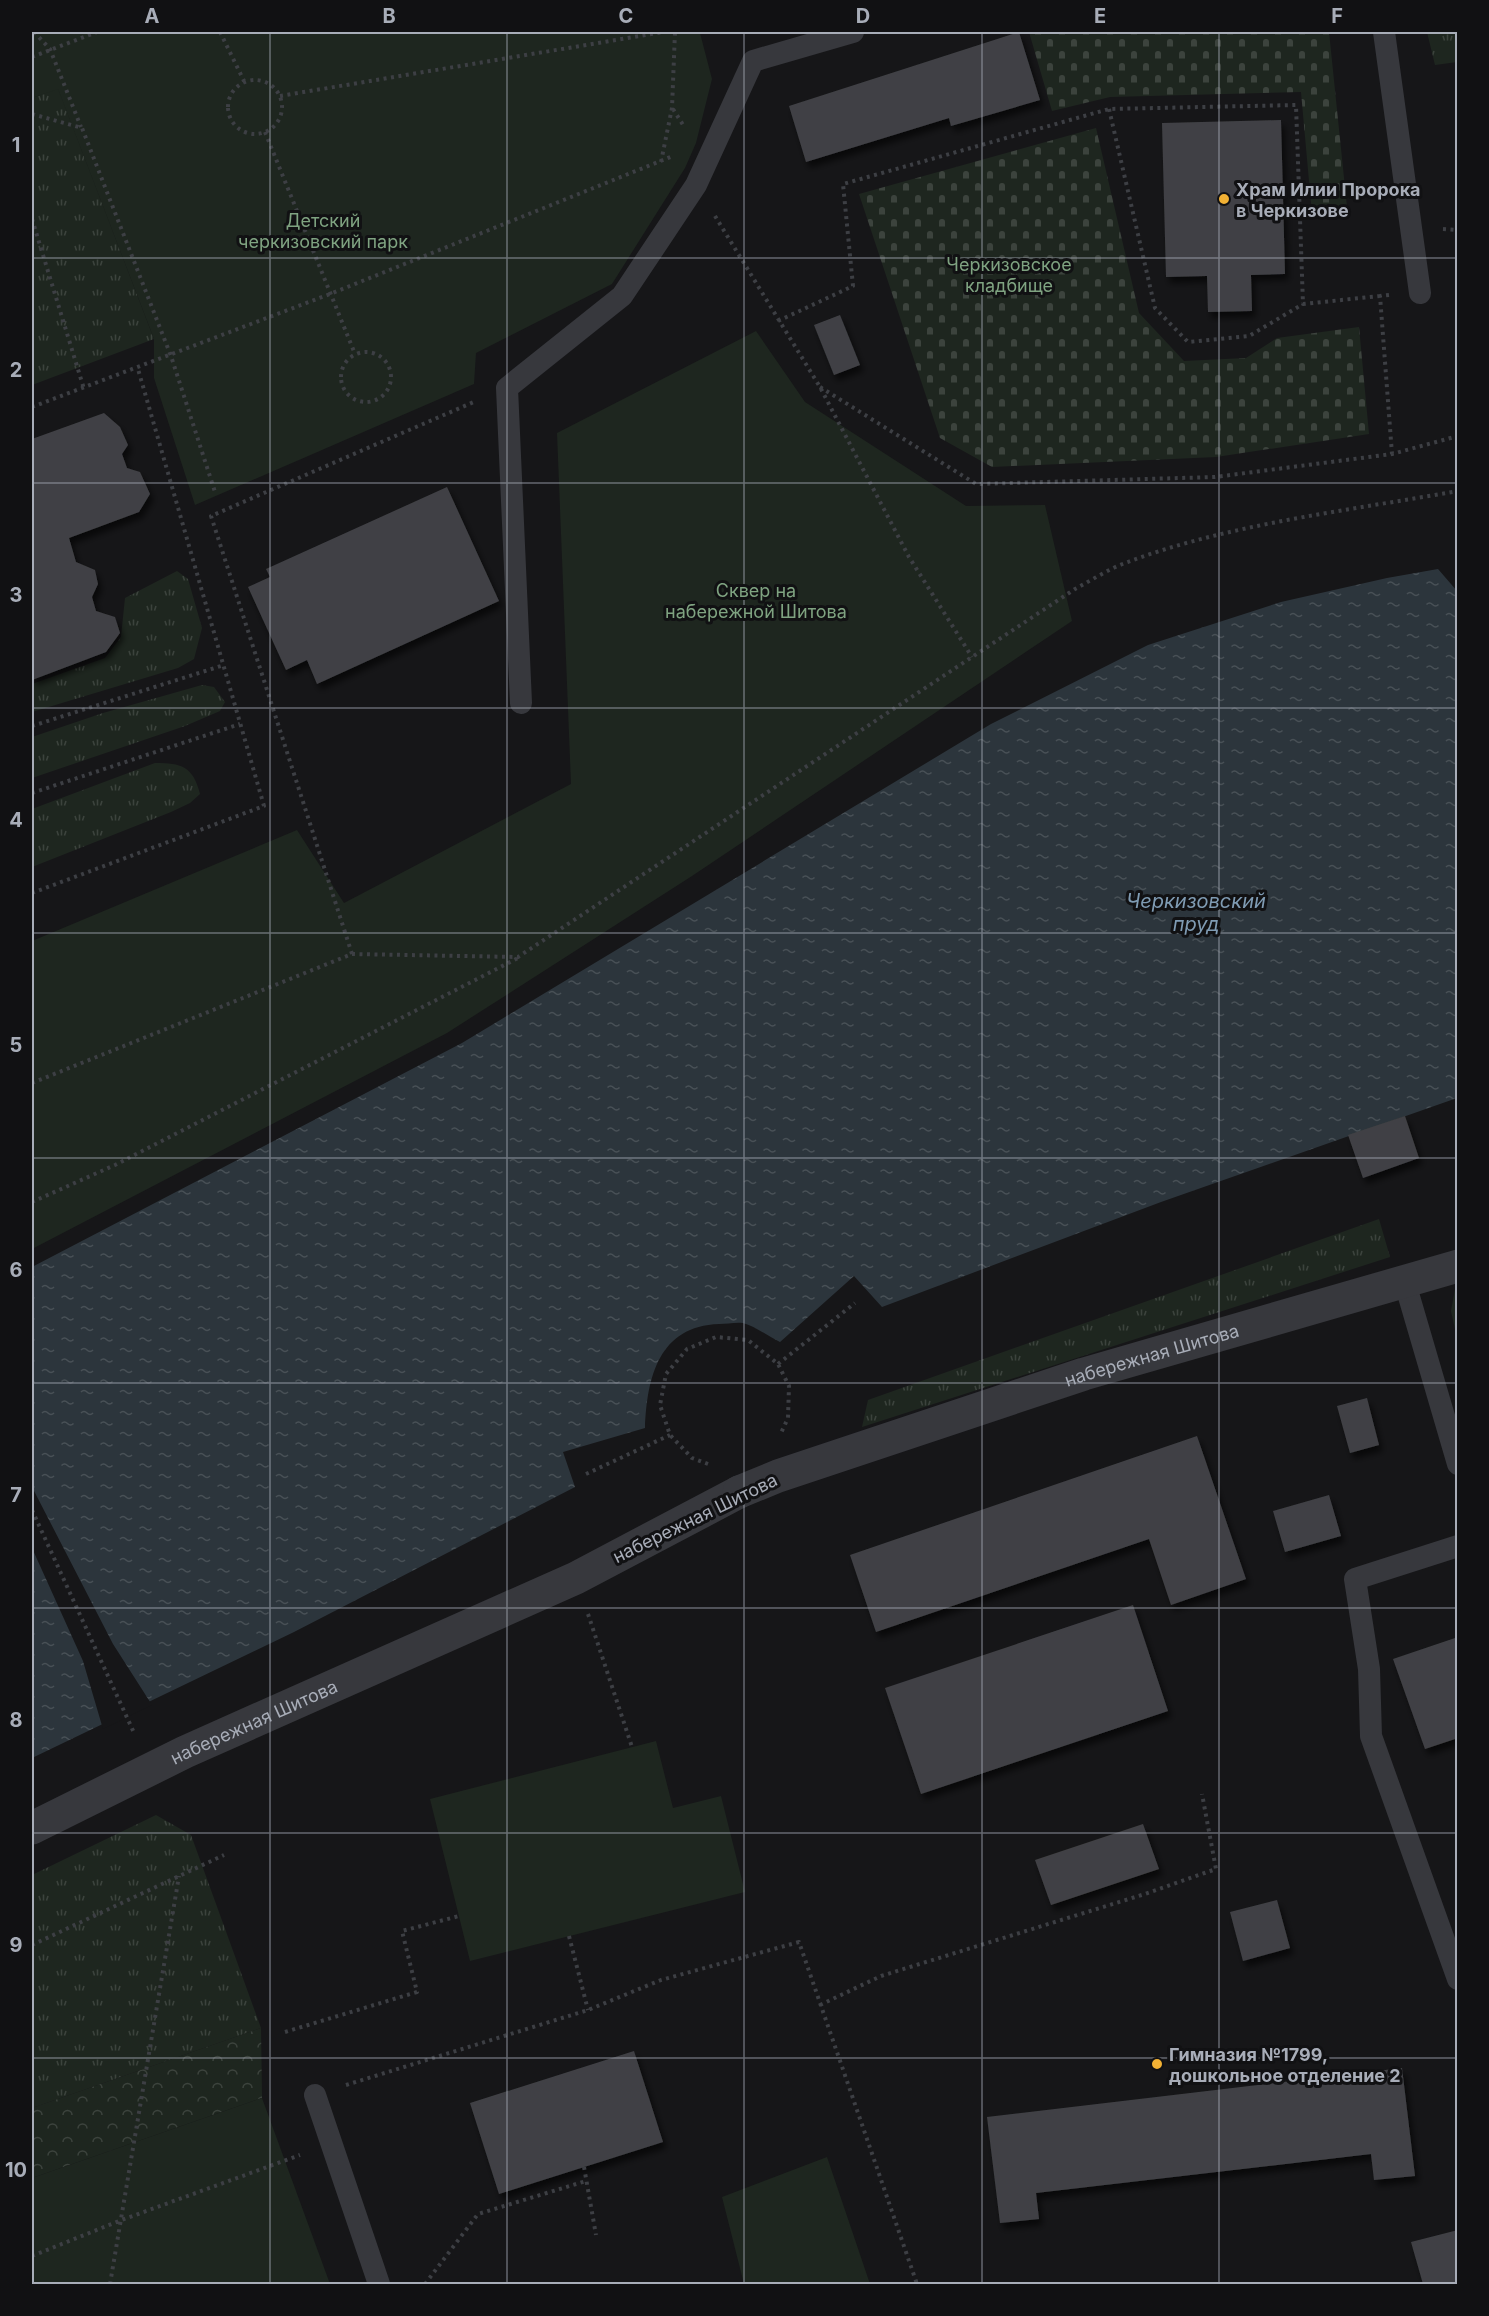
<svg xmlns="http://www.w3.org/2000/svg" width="1489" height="2316" font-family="Inter,sans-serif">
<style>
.grass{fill:url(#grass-tufts)}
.forest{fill:url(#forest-crowns)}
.cemetery{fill:url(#cemetery-stones)}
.green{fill:#1e261f}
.water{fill:url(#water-ripples)}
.pier{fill:#161618}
.building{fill:#404145;filter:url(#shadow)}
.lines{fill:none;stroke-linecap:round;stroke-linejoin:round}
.path{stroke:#3d3f44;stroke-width:4;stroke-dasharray:3 4.5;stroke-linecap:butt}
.service{stroke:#37383d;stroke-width:22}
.pedestrian{stroke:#37383d;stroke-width:33}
.minor{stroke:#37383d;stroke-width:33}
.grid{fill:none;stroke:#a8adb8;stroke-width:1.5;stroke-opacity:0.55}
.poi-dot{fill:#f2b134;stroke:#111113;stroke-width:2}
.labels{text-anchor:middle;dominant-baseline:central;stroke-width:6;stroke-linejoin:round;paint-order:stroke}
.poi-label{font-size:18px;font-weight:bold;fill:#a8adb8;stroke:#111113;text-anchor:start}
.park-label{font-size:18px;fill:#7fa381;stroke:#111113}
.street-label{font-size:18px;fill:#a8adb8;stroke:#111113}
.water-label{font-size:20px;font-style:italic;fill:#7f9bb3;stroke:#111113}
.neatline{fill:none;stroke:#a8adb8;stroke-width:2}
.grid-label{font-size:20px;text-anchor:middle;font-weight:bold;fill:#a8adb8}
</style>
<defs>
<pattern id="grass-tufts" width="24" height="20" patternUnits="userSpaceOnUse" patternTransform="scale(1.5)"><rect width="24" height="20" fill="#1e261f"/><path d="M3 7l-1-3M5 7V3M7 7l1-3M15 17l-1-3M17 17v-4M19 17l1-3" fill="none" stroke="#3c433d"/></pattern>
<pattern id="forest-crowns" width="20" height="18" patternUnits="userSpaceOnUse" patternTransform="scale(1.5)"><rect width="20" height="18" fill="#1e261f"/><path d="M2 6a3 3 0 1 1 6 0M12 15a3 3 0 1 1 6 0" fill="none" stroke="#3c433d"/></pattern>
<pattern id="cemetery-stones" width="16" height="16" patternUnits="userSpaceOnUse" patternTransform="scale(1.5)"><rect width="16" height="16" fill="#1e261f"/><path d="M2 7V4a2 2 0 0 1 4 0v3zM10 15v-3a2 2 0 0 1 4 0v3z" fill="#3c433d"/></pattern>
<pattern id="water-ripples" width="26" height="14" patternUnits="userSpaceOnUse" patternTransform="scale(1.5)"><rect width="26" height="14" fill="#2c353c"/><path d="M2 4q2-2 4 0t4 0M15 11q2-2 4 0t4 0" fill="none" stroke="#485056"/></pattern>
<filter id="shadow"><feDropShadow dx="3.5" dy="6" stdDeviation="3" flood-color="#0009"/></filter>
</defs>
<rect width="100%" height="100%" fill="#161618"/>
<path class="grass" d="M 1427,32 L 1457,32 L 1457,62 L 1435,65 Z
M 58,88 L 154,339 L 32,385 L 32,98 Z
M 177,571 L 188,579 L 202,628 L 194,659 L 178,668 L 32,712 L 32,684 L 105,658 L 121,637 L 125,598 Z
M 202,685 L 214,687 L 225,702 L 220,711 L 185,726 L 32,778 L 32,737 L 103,713 Z
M 155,763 C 181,763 193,766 200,794 L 190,803 L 171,812 L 32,867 L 32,809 Z
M 1379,1219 L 1390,1257 L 862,1427 L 868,1400 Z
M 1457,1279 L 1457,1338 L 1451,1311 Z
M 156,1815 L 191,1835 L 261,2028 L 32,2108 L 32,1875 Z"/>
<path class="forest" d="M 261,2028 L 262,2098 L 32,2178 L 32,2108 Z"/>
<path class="cemetery" d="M 1029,32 L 1329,32 L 1348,217 L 1312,214 L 1301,92 L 1110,97 L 1052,111 Z
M 1096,128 L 1139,313 L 1184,361 L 1246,358 L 1277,338 L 1359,327 L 1369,434 L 1216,457 L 992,467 L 940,438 L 859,194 Z"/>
<path class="green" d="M 32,32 L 702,32 L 700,33 L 712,79 L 696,143 L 685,168 L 612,284 L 476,353 L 474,384 L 195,505 L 154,378 L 154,339 L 58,89 L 32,98 Z
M 756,331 L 805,402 L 966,506 L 1045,505 L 1072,621 L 692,876 L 447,1033 L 32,1249 L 32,941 L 297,830 L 344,903 L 571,784 L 557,433 Z
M 656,1741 L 673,1808 L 721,1796 L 745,1892 L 470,1961 L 430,1799 Z
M 262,2098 L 330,2284 L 32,2284 L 32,2178 Z
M 827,2157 L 870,2284 L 744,2284 L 722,2197 Z"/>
<path class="water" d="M 1438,569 L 1457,591 L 1457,1098 L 1161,1202 L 882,1307 L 854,1276 L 780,1342 C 769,1337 755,1326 743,1323 C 736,1322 726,1324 719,1324 C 659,1326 647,1377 645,1428 L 563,1452 L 575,1487 L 294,1632 L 32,1758 L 32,1267 L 462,1043 L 991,724 L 1148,645 L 1281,602 L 1387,578 Z"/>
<path class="pier" d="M 32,1487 L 113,1644 L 152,1705 L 103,1729 L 83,1661 L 32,1548 Z"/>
<path class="building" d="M 1019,32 L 1040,100 L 951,126 L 949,118 L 806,162 L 789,106 Z
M 1281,120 L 1285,274 L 1251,275 L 1252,311 L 1208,312 L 1207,276 L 1166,277 L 1162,123 Z
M 840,315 L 860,365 L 834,375 L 814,325 Z
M 104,413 L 120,427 L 128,445 L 122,454 L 127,468 L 140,472 L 150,494 L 139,512 L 69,538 L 76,562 L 95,570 L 98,584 L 92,597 L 96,611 L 115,617 L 120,633 L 106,652 L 32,680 L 32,439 Z
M 447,487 L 499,601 L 317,684 L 307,660 L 286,670 L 248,587 L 270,577 L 266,569 Z
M 1405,1116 L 1419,1158 L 1363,1178 L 1348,1135 Z
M 1367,1398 L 1379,1445 L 1350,1453 L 1337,1406 Z
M 1197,1436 L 1246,1579 L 1171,1605 L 1149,1539 L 876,1632 L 850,1555 Z
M 1329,1495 L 1341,1536 L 1285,1552 L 1273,1511 Z
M 1133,1605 L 1168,1711 L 921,1794 L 885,1688 Z
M 1458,1637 L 1458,1738 L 1425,1749 L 1393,1659 Z
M 1143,1824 L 1159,1869 L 1051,1905 L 1035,1860 Z
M 1277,1900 L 1290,1948 L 1243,1961 L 1230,1912 Z
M 634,2051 L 663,2142 L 499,2194 L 470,2103 Z
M 1402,2068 L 1415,2176 L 1374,2180 L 1371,2154 L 1036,2193 L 1039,2219 L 1000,2223 L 987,2117 Z
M 1458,2230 L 1458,2282 L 1423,2284 L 1411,2242 Z"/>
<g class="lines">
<path class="path" d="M 34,32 L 50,49 L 81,127
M 220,32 L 244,81
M 32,57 L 97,32
M228 107a27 27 0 1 1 54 0a27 27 0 1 1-54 0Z
M 280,96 L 664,32
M 673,109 L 685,128
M 1109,109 L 1155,308 L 1188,342 L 1249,336 L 1303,304
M 32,114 L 82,128 L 171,356 L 215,492
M 265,132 L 355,354
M 661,162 L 672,108 L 675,32
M 715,216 L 820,387 L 909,557 L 972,657
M 32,219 L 84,389
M 1443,229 L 1458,230
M 1389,295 L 1380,296 L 1392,454
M 778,321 L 853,286 L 843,184 L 1109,109 L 1296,105 L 1303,304 L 1380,296
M341 377a25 25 0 1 1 50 0a25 25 0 1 1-50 0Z
M 820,387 L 976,484 L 1215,477 L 1392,454 L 1458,436
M 32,407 L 330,294 L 673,156
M 32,726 L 224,665
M 32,793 L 240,724
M 32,893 L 264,806 L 138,369
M 352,954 L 211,516 L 476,401
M 32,1083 L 352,954 L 518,957 L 1075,589 C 1092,580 1110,568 1128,562 C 1228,524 1352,510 1458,491
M 32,1202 L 115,1165 L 518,958
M 778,1364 L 855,1303
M 708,1464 L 692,1458 L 670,1435 L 660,1405 L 666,1374 L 687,1349 L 716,1337 L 748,1340 L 778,1364 L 789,1386 L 788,1418 L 780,1435
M 586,1474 L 670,1435
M 32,1510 L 135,1735
M 588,1614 L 632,1747
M 569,1936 L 588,2010
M 32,1945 L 224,1855
M 820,2005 L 881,1976 L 1145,1894 L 1216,1869 L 1202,1794
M 285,2032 L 417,1992 L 402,1931 L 459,1916
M 346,2085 L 588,2010 L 661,1980 L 799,1942 L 917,2284
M 584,2167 L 596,2235
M 32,2256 L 119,2221 L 300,2155
M 110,2284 L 179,1876
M 425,2284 L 478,2214 L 586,2181"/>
<path class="service" d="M 1384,32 L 1420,293
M 521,703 L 507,388 L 622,296 L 696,185 L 753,61 L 853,32
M 1405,1283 L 1458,1464
M 1458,1546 L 1355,1579 L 1369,1669 L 1371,1736 L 1458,1979
M 315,2095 L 379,2284"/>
<path class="pedestrian" id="s1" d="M 32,1828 L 185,1752 L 576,1578 L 739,1492"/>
<path class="minor" id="s2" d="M 739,1492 L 778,1476 L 1084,1374 L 1458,1266"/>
</g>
<path class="grid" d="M 270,32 L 270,2284M 507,32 L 507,2284M 744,32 L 744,2284M 982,32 L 982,2284M 1219,32 L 1219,2284M 32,258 L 1458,258M 32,483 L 1458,483M 32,708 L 1458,708M 32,933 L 1458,933M 32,1158 L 1458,1158M 32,1383 L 1458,1383M 32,1608 L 1458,1608M 32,1833 L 1458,1833M 32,2058 L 1458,2058"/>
<g class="poi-dot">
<circle cx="1224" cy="199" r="6"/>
<circle cx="1157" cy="2064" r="6"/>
</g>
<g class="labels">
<g class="poi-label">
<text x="1236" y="189">Храм Илии Пророка<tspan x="1236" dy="21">в Черкизове</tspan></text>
<text x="1169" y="2054">Гимназия №1799,<tspan x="1169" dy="21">дошкольное отделение 2</tspan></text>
</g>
<g class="park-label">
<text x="323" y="220">Детский<tspan x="323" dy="21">черкизовский парк</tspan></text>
<text x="1009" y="264">Черкизовское<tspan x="1009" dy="21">кладбище</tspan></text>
<text x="756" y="590">Сквер на<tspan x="756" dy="21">набережной Шитова</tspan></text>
</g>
<g class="street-label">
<text stroke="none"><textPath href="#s2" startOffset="435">набережная Шитова</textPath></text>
<text transform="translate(695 1518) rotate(-26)">набережная Шитова</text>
<text stroke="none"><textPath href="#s1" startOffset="246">набережная Шитова</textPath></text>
</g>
<g class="water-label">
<text x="1196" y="901">Черкизовский<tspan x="1196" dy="23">пруд</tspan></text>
</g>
</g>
<rect width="1489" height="2316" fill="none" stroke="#111113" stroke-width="66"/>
<rect x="33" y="33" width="1423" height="2250" class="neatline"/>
<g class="grid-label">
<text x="152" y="23">A</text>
<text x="389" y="23">B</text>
<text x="626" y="23">C</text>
<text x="863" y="23">D</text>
<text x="1100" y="23">E</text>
<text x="1337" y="23">F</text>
<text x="16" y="152">1</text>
<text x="16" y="377">2</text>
<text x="16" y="602">3</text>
<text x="16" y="827">4</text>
<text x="16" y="1052">5</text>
<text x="16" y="1277">6</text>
<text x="16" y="1502">7</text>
<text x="16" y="1727">8</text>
<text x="16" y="1952">9</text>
<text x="16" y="2177">10</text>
</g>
</svg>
